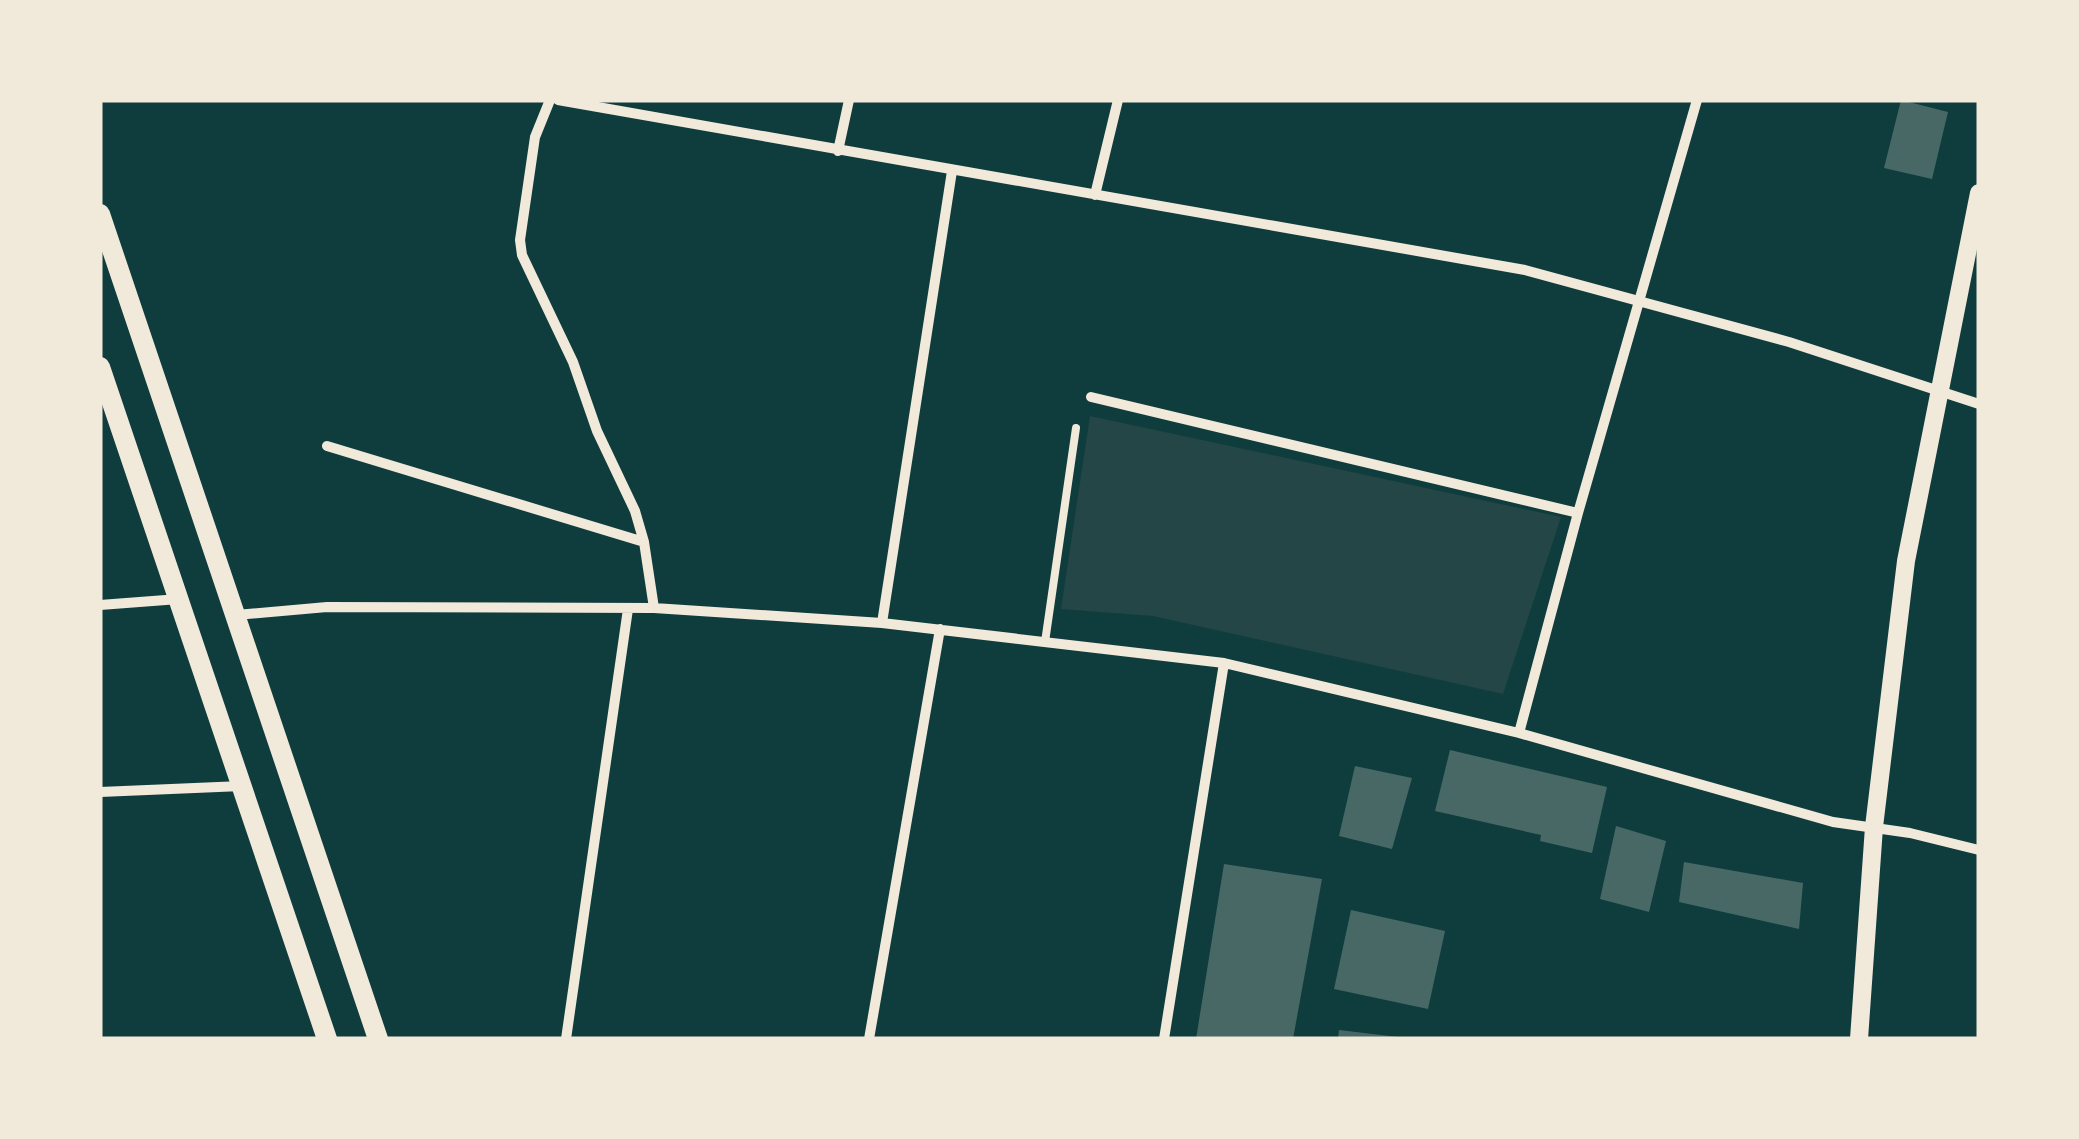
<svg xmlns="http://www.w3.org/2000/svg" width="2079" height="1139" font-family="'Roboto Condensed',sans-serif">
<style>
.green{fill:#244646}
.building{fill:#486865}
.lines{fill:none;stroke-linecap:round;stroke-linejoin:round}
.service{stroke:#f1e9da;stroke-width:8}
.minor{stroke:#f1e9da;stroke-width:10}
.tertiary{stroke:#f1e9da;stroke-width:18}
.secondary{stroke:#f1e9da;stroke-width:20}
</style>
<rect width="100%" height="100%" fill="#0f3d3e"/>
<path class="green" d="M 1090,416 L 1561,517 L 1503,694 L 1153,616 L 1061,609 Z"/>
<path class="building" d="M 1901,100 L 1948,112 L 1932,179 L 1884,168 Z
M 1450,750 L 1607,787 L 1592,853 L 1540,841 L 1541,835 L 1435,811 Z
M 1355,766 L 1412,778 L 1392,849 L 1339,836 Z
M 1616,826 L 1666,841 L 1649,912 L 1600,899 Z
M 1684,862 L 1803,883 L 1799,929 L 1679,902 Z
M 1224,864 L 1322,879 L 1293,1039 L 1196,1039 Z
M 1351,910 L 1445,931 L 1428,1009 L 1334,989 Z
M 1339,1030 L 1398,1037 L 1398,1039 L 1338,1039 Z"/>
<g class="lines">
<path class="service" d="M 1045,642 L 1076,428"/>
<path class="minor" d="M 550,100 L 535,137 L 520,240 L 522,255 L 573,362 L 597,431 L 635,511 L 644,542 L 654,608
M 558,100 L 1525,270 L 1789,342 L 1979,404
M 838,151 L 849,100
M 1095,195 L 1118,100
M 1091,397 L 1578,513
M 327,446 L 644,542
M 100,605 L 179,599
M 236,615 L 327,607 L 654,608 L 882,623 L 1224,663 L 1519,733 L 1833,822 L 1910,833 L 1979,850
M 882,623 L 952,171
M 1519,733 L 1578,513 L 1697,100
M 100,792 L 242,786
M 566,1039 L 628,609
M 869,1039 L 940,629
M 1164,1039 L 1224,663"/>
<path class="tertiary" d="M 1859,1039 L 1874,827 L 1906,561 L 1979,193"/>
<path class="secondary" d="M 100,214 L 378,1039
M 100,367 L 327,1039"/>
</g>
<rect width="2079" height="1139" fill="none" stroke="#f1e9da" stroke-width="205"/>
</svg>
